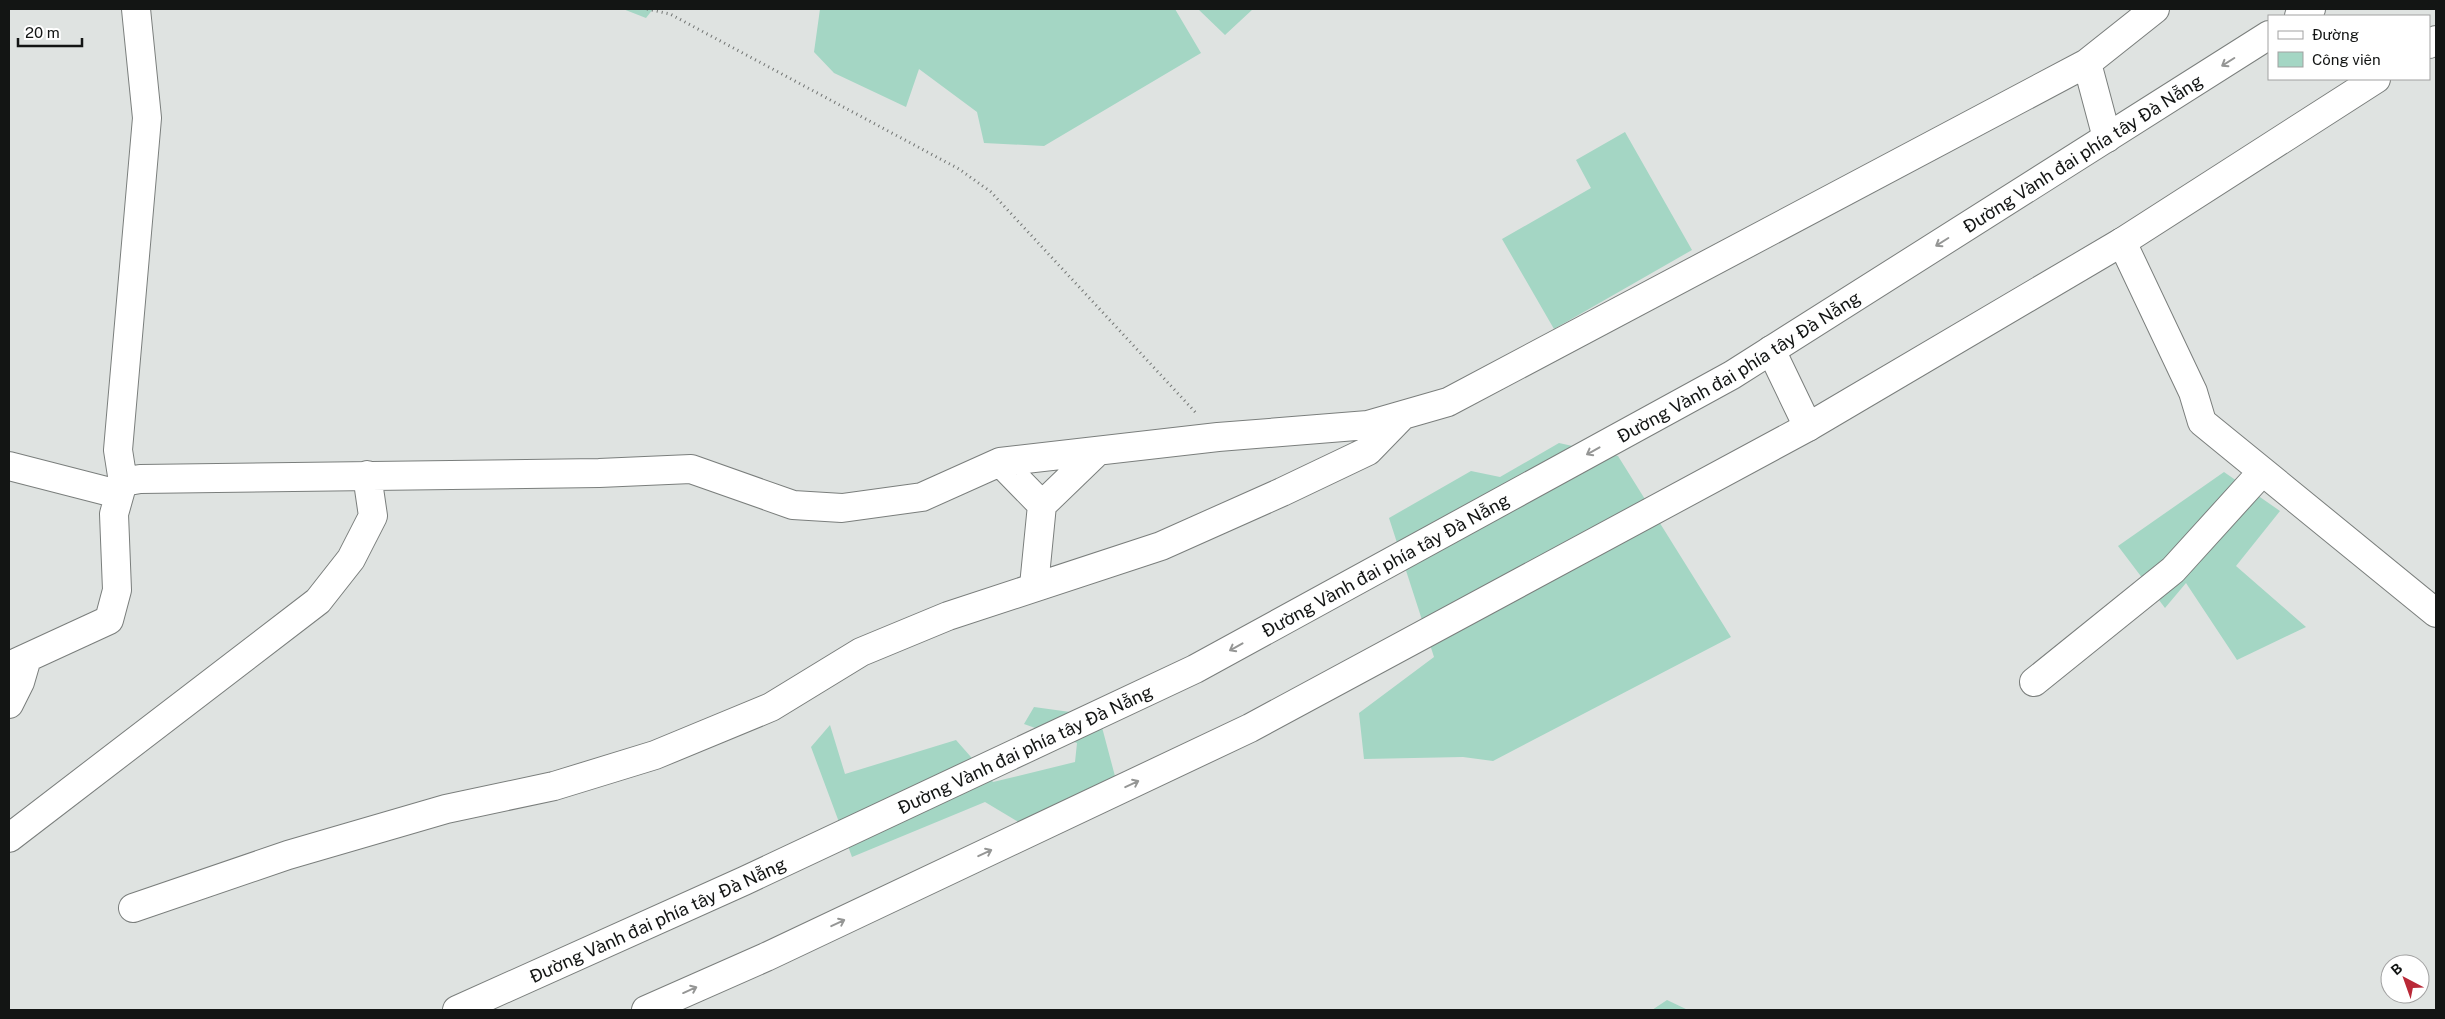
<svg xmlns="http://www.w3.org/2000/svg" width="2445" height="1019" font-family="'Public Sans',sans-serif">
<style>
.green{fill:#a4d6c4}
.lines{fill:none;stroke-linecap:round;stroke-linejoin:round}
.minor-casing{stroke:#7a7e7c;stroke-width:30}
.major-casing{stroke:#7a7e7c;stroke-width:30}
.path{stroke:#717472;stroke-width:3;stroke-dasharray:1 4;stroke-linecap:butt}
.minor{stroke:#fff;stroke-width:28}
.major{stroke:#fff;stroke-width:28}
.oneway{stroke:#959695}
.labels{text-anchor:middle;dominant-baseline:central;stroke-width:4.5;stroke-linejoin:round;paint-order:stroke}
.street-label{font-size:18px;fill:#131514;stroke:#fff}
</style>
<rect width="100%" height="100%" fill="#dfe3e1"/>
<path class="green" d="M 623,9 L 653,9 L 646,18 Z
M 820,9 L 1175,9 L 1201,53 L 1044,146 L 984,143 L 977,112 L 919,69 L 906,107 L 834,73 L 814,52 Z
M 1198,9 L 1253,9 L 1225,35 Z
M 1625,132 L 1692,250 L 1554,329 L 1502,239 L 1591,188 L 1576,160 Z
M 1559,443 L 1618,456 L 1731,637 L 1493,761 L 1463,757 L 1364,759 L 1359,713 L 1434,657 L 1389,518 L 1471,471 L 1500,477 Z
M 2224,472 L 2280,511 L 2236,566 L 2306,627 L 2237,660 L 2186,583 L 2165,608 L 2118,546 Z
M 1034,707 L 1099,716 L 1120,795 L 1040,835 L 985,802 L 852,857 L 811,747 L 830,725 L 845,774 L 956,740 L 993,782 L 1075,762 L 1077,743 L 1024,724 Z
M 1667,1000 L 1688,1010 L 1652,1010 Z"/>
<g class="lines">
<defs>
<path id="minor" d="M 2087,63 L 2107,138
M 2122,242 L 2193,392 L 2202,422 L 2436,613
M 1000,462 L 1042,505
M 9,466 L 118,494
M 123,482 L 140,479 L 599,473 L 691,469 L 793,505 L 842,508 L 922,497 L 1000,462 L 1218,437 L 1368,425 L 1448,402 L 2087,63 L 2155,9
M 1034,586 L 1042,505 L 1098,451
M 9,666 L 109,620 L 117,590 L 114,514 L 123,482 L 118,450 L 147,118 L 136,9
M 2034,682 L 2173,570 L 2262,472
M 9,704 L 20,682 L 27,658
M 9,838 L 318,601 L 351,559 L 373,516 L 367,475
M 133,908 L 288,855 L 446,809 L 554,786 L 655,755 L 771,707 L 861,652 L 948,616 L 1161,546 L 1282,492 L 1368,451 L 1402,416"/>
<g id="major">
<path d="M 2299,16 L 2311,9"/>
<path d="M 2429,44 L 2436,40"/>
<path d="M 1771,350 L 1808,427"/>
<path id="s1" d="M 457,1010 L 744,881 L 1195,669 L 1732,375 L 2269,35"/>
<path d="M 646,1010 L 766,957 L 1250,728 L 1808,427 L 2122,242 L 2376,79"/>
</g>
</defs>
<use href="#minor" class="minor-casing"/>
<use href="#major" class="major-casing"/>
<path class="path" d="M 647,9 L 670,14 L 959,169 L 991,192 L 1197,414"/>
<use href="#minor" class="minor"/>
<use href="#major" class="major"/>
</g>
<defs><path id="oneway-shaft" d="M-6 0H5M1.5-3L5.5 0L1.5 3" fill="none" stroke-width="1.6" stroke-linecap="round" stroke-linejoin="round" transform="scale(1.25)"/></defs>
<g class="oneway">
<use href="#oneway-shaft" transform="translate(2228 62) rotate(148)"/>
<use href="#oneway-shaft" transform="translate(1942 242) rotate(148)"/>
<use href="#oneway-shaft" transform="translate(1593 451) rotate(151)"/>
<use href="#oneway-shaft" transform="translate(1236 647) rotate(151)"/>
<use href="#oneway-shaft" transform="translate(1132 784) rotate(-25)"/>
<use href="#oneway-shaft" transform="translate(985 853) rotate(-25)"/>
<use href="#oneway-shaft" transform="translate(838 923) rotate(-25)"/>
<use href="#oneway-shaft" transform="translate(690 990) rotate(-24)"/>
</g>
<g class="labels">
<g class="street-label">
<text stroke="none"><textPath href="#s1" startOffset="1840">Đường Vành đai phía tây Đà Nẵng</textPath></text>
<text stroke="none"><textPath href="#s1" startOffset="1435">Đường Vành đai phía tây Đà Nẵng</textPath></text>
<text stroke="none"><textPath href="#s1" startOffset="1030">Đường Vành đai phía tây Đà Nẵng</textPath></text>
<text stroke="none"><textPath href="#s1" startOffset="625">Đường Vành đai phía tây Đà Nẵng</textPath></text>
<text stroke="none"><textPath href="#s1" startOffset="220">Đường Vành đai phía tây Đà Nẵng</textPath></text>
</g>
</g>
<rect width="2445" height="1019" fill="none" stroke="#131514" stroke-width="20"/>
<rect x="2268" y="15" width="162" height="65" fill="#ffffff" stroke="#a1a1a1"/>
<rect x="2278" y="31" width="25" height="8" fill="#ffffff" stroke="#a1a1a1"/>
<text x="2312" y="40" font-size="15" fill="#131514">Đường</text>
<rect x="2278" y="52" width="25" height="15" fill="#a4d6c4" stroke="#a1a1a1"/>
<text x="2312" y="65" font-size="15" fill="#131514">Công viên</text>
<g transform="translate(2405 979) rotate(319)"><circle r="24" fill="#ffffff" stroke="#a1a1a1"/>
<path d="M0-4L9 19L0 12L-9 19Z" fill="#b92837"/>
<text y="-8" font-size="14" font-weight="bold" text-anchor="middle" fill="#131514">B</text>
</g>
<path d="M18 38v8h64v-8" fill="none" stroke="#131514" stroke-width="2.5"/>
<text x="25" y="38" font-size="15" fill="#131514" stroke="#ffffff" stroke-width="4" paint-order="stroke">20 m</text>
</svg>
